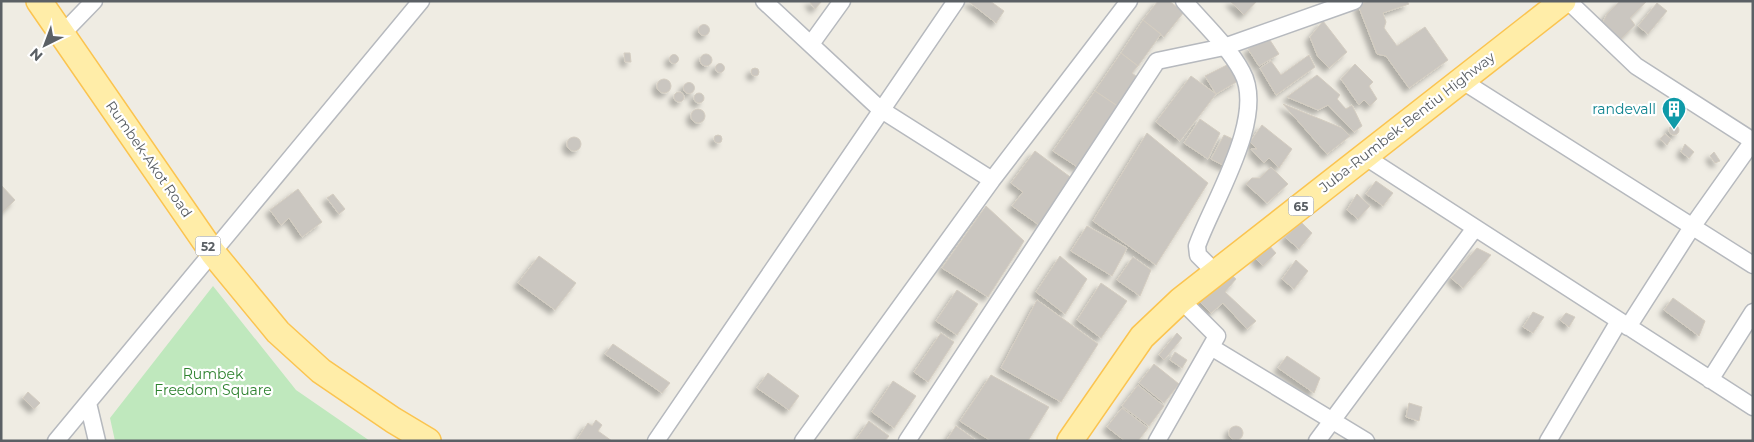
<svg xmlns="http://www.w3.org/2000/svg" width="1754" height="442" font-family="Montserrat,sans-serif">
<style>
.green{fill:#bfe8bd}
.building{fill:#cac6c0;stroke:#d4cdc1;filter:url(#shadow)}
.lines{fill:none;stroke-linecap:round;stroke-linejoin:round}
.street-casing{stroke:#b6b9be;stroke-width:19}
.primary-casing{stroke:#fbc450;stroke-width:28}
.street{stroke:#fff;stroke-width:16}
.primary{stroke:#ffeda8;stroke-width:25}
.labels{text-anchor:middle;dominant-baseline:central;stroke-width:4.5;stroke-linejoin:round;paint-order:stroke}
.shield{fill:#fff;stroke:#8c9093;stroke-width:1}
.shield-label{font-size:12px;font-weight:bold;fill:#5b6065}
.culture-label{font-size:14px;fill:#0d838f;stroke:#fff;text-anchor:end}
.street-label{font-size:14px;fill:#5b6065;stroke:#fff}
.park-label{font-size:14px;fill:#2e822f;stroke:#fff}
</style>
<defs>
<filter id="shadow"><feDropShadow dx="-4.5" dy="4.5" stdDeviation="2.5" flood-color="#0004"/></filter>
</defs>
<rect width="100%" height="100%" fill="#efece3"/>
<path class="green" d="M 213,286 L 296,390 L 370,441 L 115,441 L 110,418 Z"/>
<path class="building" d="M 809,1 L 822,1 L 815,9 Z
M 968,1 L 990,1 L 1004,11 L 996,23 Z
M 1158,1 L 1169,1 L 1184,12 L 1164,37 L 1143,20 Z
M 1230,1 L 1257,1 L 1244,15 Z
M 1369,1 L 1407,1 L 1409,4 L 1383,13 L 1386,22 L 1384,28 L 1397,46 L 1425,27 L 1448,60 L 1409,88 L 1386,56 L 1377,54 L 1358,5 Z
M 1620,1 L 1647,1 L 1630,18 L 1635,25 L 1620,40 L 1603,22 L 1607,14 Z
M 1657,3 L 1667,11 L 1648,34 L 1638,26 Z
M 1143,20 L 1161,34 L 1138,66 L 1121,53 Z
M 1323,21 L 1347,52 L 1329,68 L 1318,57 L 1310,37 Z
M698.5 30a5.5 5.5 0 1 1 11 0a5.5 5.5 0 1 1-11 0Z
M 1268,37 L 1279,54 L 1259,66 L 1248,49 Z
M 624,53 L 630,53 L 631,62 L 625,62 Z
M 1121,53 L 1138,66 L 1132,73 L 1140,79 L 1119,107 L 1095,91 Z
M700 60a6 6 0 1 1 12 0a6 6 0 1 1-12 0Z
M669.5 59a4.5 4.5 0 1 1 9 0a4.5 4.5 0 1 1-9 0Z
M 1309,55 L 1315,67 L 1276,95 L 1260,68 L 1271,61 L 1281,75 Z
M715.5 68a4.5 4.5 0 1 1 9 0a4.5 4.5 0 1 1-9 0Z
M 1355,64 L 1373,82 L 1369,86 L 1377,99 L 1370,106 L 1364,100 L 1359,105 L 1341,79 Z
M 1227,65 L 1238,81 L 1216,94 L 1205,76 Z
M751 72a4 4 0 1 1 8 0a4 4 0 1 1-8 0Z
M 1317,75 L 1340,95 L 1337,99 L 1346,109 L 1352,105 L 1362,126 L 1354,132 L 1328,105 L 1318,110 L 1287,97 Z
M 1191,76 L 1216,94 L 1180,141 L 1156,122 Z
M657 86a7 7 0 1 1 14 0a7 7 0 1 1-14 0Z
M683.5 88a5.5 5.5 0 1 1 11 0a5.5 5.5 0 1 1-11 0Z
M 1095,91 L 1119,107 L 1079,168 L 1053,151 Z
M674 97a5 5 0 1 1 10 0a5 5 0 1 1-10 0Z
M694 98a5 5 0 1 1 10 0a5 5 0 1 1-10 0Z
M 1283,104 L 1342,128 L 1350,136 L 1327,154 Z
M691 116a7 7 0 1 1 14 0a7 7 0 1 1-14 0Z
M 1200,119 L 1220,133 L 1208,159 L 1184,143 Z
M 1262,125 L 1292,149 L 1279,168 L 1269,158 L 1264,163 L 1251,149 L 1257,149 L 1250,142 Z
M1669 130a5 5 0 1 1 10 0a5 5 0 1 1-10 0Z
M 1147,133 L 1208,183 L 1156,265 L 1093,221 Z
M 1665,134 L 1671,139 L 1667,145 L 1660,139 Z
M714 139a4 4 0 1 1 8 0a4 4 0 1 1-8 0Z
M 1224,135 L 1235,140 L 1227,167 L 1211,159 Z
M567 144a7 7 0 1 1 14 0a7 7 0 1 1-14 0Z
M 1685,144 L 1694,152 L 1689,158 L 1681,152 Z
M 1035,151 L 1073,179 L 1039,225 L 1012,206 L 1023,192 L 1011,183 Z
M 1714,152 L 1720,161 L 1715,163 L 1710,156 Z
M 1271,167 L 1288,184 L 1267,203 L 1246,184 L 1252,178 L 1260,178 Z
M 1376,181 L 1393,193 L 1383,206 L 1366,194 Z
M 1,185 L 15,200 L 2,213 L 1,212 Z
M 298,189 L 322,222 L 302,237 L 289,218 L 281,225 L 270,210 Z
M 333,194 L 345,209 L 339,214 L 327,198 Z
M 1357,194 L 1370,206 L 1358,219 L 1347,210 Z
M 986,206 L 1024,241 L 988,297 L 942,268 Z
M 1301,222 L 1312,233 L 1299,249 L 1285,237 Z
M 1087,226 L 1127,248 L 1112,276 L 1071,251 Z
M 1267,243 L 1276,253 L 1263,266 L 1255,258 Z
M 1477,248 L 1491,255 L 1463,288 L 1451,278 Z
M 539,256 L 576,283 L 555,310 L 518,283 Z
M 1060,256 L 1087,279 L 1065,314 L 1036,292 Z
M 1133,257 L 1151,270 L 1140,296 L 1117,280 Z
M 1296,260 L 1308,271 L 1294,289 L 1282,279 Z
M 1227,271 L 1236,279 L 1225,292 L 1256,321 L 1247,329 L 1223,303 L 1211,313 L 1198,300 Z
M 1101,283 L 1127,301 L 1101,338 L 1077,320 Z
M 957,290 L 978,304 L 957,335 L 936,321 Z
M 1673,298 L 1705,321 L 1699,336 L 1664,310 Z
M 1037,300 L 1098,344 L 1061,402 L 1001,368 Z
M 1533,312 L 1544,317 L 1533,333 L 1523,327 Z
M 1566,313 L 1575,317 L 1569,327 L 1560,320 Z
M 941,333 L 954,342 L 928,382 L 914,372 Z
M 1177,333 L 1182,338 L 1164,360 L 1159,355 Z
M 613,344 L 670,383 L 662,393 L 605,354 Z
M 1175,352 L 1187,360 L 1182,368 L 1170,360 Z
M 1287,356 L 1320,378 L 1314,393 L 1278,368 Z
M 1154,364 L 1179,384 L 1164,403 L 1139,383 Z
M 768,373 L 799,396 L 789,410 L 757,388 Z
M 991,375 L 1049,407 L 1028,441 L 991,441 L 960,421 Z
M 893,381 L 916,396 L 894,428 L 872,412 Z
M 1138,385 L 1164,406 L 1149,426 L 1122,406 Z
M 28,392 L 40,403 L 34,409 L 23,398 Z
M 1409,403 L 1422,407 L 1419,421 L 1406,417 Z
M 1122,408 L 1148,428 L 1138,441 L 1125,441 L 1107,427 Z
M 596,420 L 602,425 L 598,431 L 612,441 L 576,441 L 588,423 L 592,426 Z
M 869,421 L 889,436 L 885,441 L 855,441 Z
M 956,426 L 977,441 L 946,441 Z
M1229 433a7 7 0 1 1 14 0a7 7 0 1 1-14 0Z"/>
<g class="lines">
<defs>
<path id="street" d="M 764,1 L 880,109 L 992,180
M 1184,1 C 1204,24 1228,46 1242,72 C 1267,117 1212,203 1197,246 L 1198,255 L 1216,273
M 1568,1 L 1636,66 L 1753,141
M 62,34 L 94,1
M 811,44 L 842,1
M 1461,80 L 1753,265
M 1364,156 L 1753,407
M 1628,327 L 1692,227 L 1753,141
M 1211,347 L 1366,441
M 1710,380 L 1753,312
M 88,403 L 97,441
M 56,441 L 421,1
M 656,441 L 956,1
M 803,441 L 992,180 L 1129,1
M 907,441 L 1157,61 L 1224,47 L 1354,1
M 1157,441 L 1217,336 L 1181,300
M 1317,441 L 1475,228
M 1548,441 L 1619,321"/>
<path id="primary" d="M 39,1 L 213,253 L 278,332 L 321,371 L 393,420 L 428,441
M 1070,441 L 1142,337 L 1181,300 L 1563,1"/>
</defs>
<use href="#street" class="street-casing"/>
<use href="#primary" class="primary-casing"/>
<use href="#street" class="street"/>
<use href="#primary" class="primary"/>
</g>
<defs>
<symbol id="building-pin" viewBox="-11 -11 22 30"><path d="M0 17L-7.5 6A9.5 9.5 0 1 1 7.5 6Z" fill="#0f9aa8" stroke="#fff"/><path d="M-4-6H4V6H1V3H-1V6H-4ZM-2.5-4.3h1.7v1.8h-1.7ZM.8-4.3h1.7v1.8H.8ZM-2.5-1h1.7V.8h-1.7ZM.8-1h1.7V.8H.8Z" fill="#fff"/></symbol>
</defs>
<g fill-rule="evenodd">
<use href="#building-pin" x="1660" y="95" width="28" height="38"/>
</g>
<g class="labels">
<g class="shield">
<rect x="1288.5" y="196.5" width="25" height="19" rx="4"/>
<rect x="195.5" y="236.5" width="25" height="19" rx="4"/>
</g>
<g class="shield-label">
<text x="1301" y="206">65</text>
<text x="208" y="246">52</text>
</g>
<g class="culture-label">
<text x="1656" y="109">randevall</text>
</g>
<g class="street-label">
<text transform="translate(1407 122) rotate(-38)">Juba-Rumbek-Bentiu Highway</text>
<text transform="translate(149 159) rotate(55)">Rumbek-Akot Road</text>
</g>
<g class="park-label">
<text x="213" y="374">Rumbek<tspan x="213" dy="16">Freedom Square</tspan></text>
</g>
</g>
<rect width="1754" height="442" fill="none" stroke="#5b6065" stroke-width="5"/>
<g transform="translate(45 45) rotate(222)" stroke="#ffffff" stroke-width="4" paint-order="stroke">
<path d="M0-4L9 19L0 12L-9 19Z" fill="#5b6065"/>
<text y="-8" font-size="14" font-weight="bold" text-anchor="middle" fill="#5b6065">N</text>
</g>
</svg>
